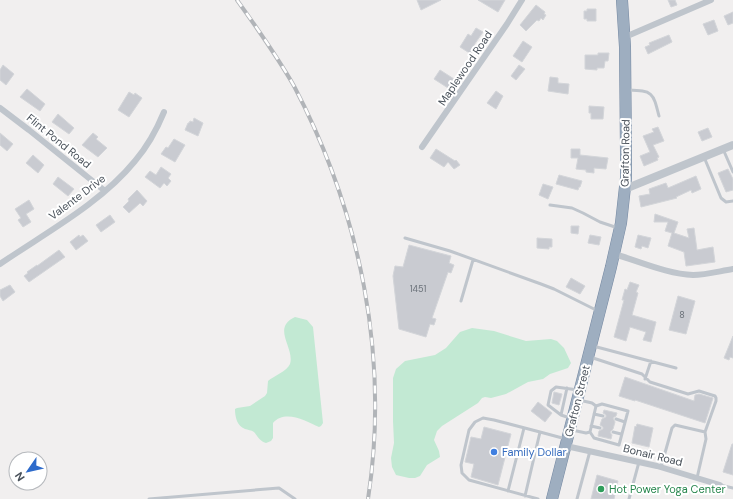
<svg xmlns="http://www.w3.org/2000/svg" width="733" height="499" font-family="'DM Sans',sans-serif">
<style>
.green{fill:#c2e9d3}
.building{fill:#c9cbd1;stroke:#d3d5d9}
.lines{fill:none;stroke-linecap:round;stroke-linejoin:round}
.trunk-casing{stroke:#778aa3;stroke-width:12}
.service{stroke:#bfc5cc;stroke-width:3}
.minor{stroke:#bfc5cc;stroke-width:6}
.tertiary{stroke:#bfc5cc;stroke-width:8}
.trunk{stroke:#9eaec0;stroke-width:11}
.rail-casing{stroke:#b1b4b8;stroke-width:4}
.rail{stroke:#fff;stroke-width:2.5;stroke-dasharray:8;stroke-linecap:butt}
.shop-dot{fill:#3f7fe0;stroke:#fff;stroke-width:1.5}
.leisure-dot{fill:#2e9e5b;stroke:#fff;stroke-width:1.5}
.labels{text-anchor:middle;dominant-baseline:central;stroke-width:4;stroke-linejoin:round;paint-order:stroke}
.number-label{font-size:9px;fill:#697078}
.street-label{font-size:11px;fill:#49515a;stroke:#fff}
.shop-label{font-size:11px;fill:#366cbe;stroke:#fff;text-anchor:start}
.leisure-label{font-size:11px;fill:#27864d;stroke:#fff;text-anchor:start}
</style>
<rect width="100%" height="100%" fill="#f1efef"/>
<path class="green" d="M 295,317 L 307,320 L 313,327 L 323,423 L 321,426 L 319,427 C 306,421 285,409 273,423 L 273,438 L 271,441 L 266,443 C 260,441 258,437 254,432 C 251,430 248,430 245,429 C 237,426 235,417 235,409 L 237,408 L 250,406 L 265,396 L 267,393 L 268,381 C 274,376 287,371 290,364 C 295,348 271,328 295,317 Z
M 472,328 L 494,331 L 526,341 L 551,339 L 557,341 L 564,348 L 571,363 L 568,368 L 550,374 L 543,379 L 528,382 L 506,394 L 491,398 L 485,397 L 482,398 L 478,403 L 442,426 L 437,431 L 434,440 L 439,451 L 440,457 L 427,465 L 420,476 L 415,478 L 409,478 L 396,475 L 392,467 L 391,458 L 394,443 L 393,421 L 393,378 L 396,369 L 405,361 L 435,355 L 446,348 L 460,332 Z"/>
<path class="building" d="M 417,0 L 441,0 L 421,10 Z
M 478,0 L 505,0 L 498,12 Z
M 668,0 L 675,0 L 677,5 L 671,7 Z
M 536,5 L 545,12 L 544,14 L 546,15 L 543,20 L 541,18 L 539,21 L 537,20 L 526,31 L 520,25 Z
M 587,9 L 596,9 L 596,21 L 587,21 L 587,19 L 584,19 L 584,11 L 587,11 Z
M 733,12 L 733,23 L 728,25 L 724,16 Z
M 714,20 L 718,31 L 708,35 L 703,24 Z
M 476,28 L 483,32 L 474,45 L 476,46 L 471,54 L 460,47 L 468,34 L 471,36 Z
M 669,35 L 672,42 L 648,54 L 645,47 L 650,45 L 649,43 Z
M 523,41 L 532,47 L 522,62 L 513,56 Z
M 598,53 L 609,53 L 608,61 L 605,61 L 604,68 L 597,68 L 597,70 L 585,69 L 585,55 L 598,55 Z
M 3,65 L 14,74 L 6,85 L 0,80 L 0,70 Z
M 519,65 L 525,69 L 516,80 L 511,76 Z
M 440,70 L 454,79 L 448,88 L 434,79 Z
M 550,77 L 558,78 L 558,83 L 569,84 L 568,94 L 548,91 Z
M 27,89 L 45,104 L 40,111 L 20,97 Z
M 496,91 L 503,96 L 496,109 L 487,103 Z
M 129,92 L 134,95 L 135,93 L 142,98 L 129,117 L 118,110 Z
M 589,106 L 604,107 L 603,119 L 591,119 L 591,113 L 589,113 Z
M 58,114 L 74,128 L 69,134 L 52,122 Z
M 194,118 L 203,123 L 198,136 L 185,130 L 188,123 L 189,123 L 190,121 L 193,122 Z
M 658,127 L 664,141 L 653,145 L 659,157 L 657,158 L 658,160 L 644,166 L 640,156 L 650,152 L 643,136 L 654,132 L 652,129 Z
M 708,128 L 712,137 L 702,141 L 698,132 Z
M 0,133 L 13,144 L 7,151 L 0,145 Z
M 93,133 L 98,137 L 96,139 L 107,148 L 98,157 L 82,145 Z
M 174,139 L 185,145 L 175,162 L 161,154 L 166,147 L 168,148 Z
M 436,149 L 455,161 L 456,160 L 460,165 L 454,169 L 448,162 L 444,167 L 430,158 Z
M 571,149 L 580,149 L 580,155 L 608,158 L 606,169 L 594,168 L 594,173 L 586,172 L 586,170 L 576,169 L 578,158 L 571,158 Z
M 33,155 L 44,165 L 38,173 L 26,163 Z
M 161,167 L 171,174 L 168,178 L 171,181 L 167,186 L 164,183 L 160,188 L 145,177 L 150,171 L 156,175 Z
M 728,169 L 733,179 L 733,190 L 726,192 L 718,173 Z
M 559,175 L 582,181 L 580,187 L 579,187 L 578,190 L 556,184 Z
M 696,176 L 701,189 L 692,193 L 691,190 L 676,197 L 677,198 L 641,207 L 639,196 L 650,194 L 649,189 L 666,183 L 668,188 Z
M 58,177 L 74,189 L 68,196 L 53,184 Z
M 543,184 L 553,187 L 548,199 L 539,195 Z
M 137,190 L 147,201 L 143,206 L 140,203 L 129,213 L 123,207 L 129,201 L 128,199 Z
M 29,200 L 34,209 L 26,214 L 31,222 L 23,227 L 18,220 L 21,218 L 15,209 Z
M 655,214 L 678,222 L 674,233 L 689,238 L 687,229 L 694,228 L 697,250 L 713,247 L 715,262 L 686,266 L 684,252 L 668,246 L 672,233 L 665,231 L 668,222 L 654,222 Z
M 110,215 L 115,222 L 101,232 L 96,225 Z
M 571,226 L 579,226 L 578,234 L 571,233 Z
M 79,235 L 80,237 L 83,235 L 88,241 L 76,250 L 70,242 Z
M 590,235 L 601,237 L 599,245 L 588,243 Z
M 638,235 L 651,238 L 648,248 L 642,246 L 641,249 L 635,247 Z
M 537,238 L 552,239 L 552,247 L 549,247 L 549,249 L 537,248 Z
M 409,245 L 451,256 L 449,263 L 454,265 L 451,273 L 448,272 L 432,318 L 436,319 L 434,325 L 430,324 L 426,337 L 399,329 L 393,276 L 395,266 L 403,267 Z
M 59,250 L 65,257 L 29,282 L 24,276 L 28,273 L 27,272 L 37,265 L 37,266 Z
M 571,278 L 585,286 L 580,294 L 566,287 Z
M 630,282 L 639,285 L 636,292 L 638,293 L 632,315 L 656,322 L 651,342 L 643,340 L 646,332 L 630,327 L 626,341 L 614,337 L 624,300 L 622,300 L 625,289 L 627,290 Z
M 10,285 L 15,292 L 3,301 L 0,296 L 0,290 Z
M 678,296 L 695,301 L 686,334 L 669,330 Z
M 733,336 L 733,358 L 730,357 L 729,360 L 724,358 Z
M 625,377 L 694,401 L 695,395 L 699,394 L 713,398 L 705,423 L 635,400 L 635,401 L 619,396 Z
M 554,392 L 562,394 L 559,405 L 552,403 Z
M 538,402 L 552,413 L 545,422 L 531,411 Z
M 604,410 L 617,413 L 616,416 L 613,418 L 615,422 L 613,429 L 610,432 L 612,435 L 611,439 L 598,436 L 599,431 L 603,429 L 603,427 L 600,425 L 602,419 L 606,417 L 606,415 L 603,413 Z
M 637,424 L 653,428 L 649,447 L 632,443 L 635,426 L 636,427 Z
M 484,427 L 511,434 L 498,485 L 471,477 L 474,464 L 465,462 L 471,437 L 481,439 Z
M 732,444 L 733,444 L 733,475 L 723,472 Z
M 597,475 L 618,481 L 614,499 L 591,499 Z"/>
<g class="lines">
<defs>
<path id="trunk" d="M 552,499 L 611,267 L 621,223 L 626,178 L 626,153 L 625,47 L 622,0"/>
</defs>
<use href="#trunk" class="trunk-casing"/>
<path class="service" d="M 628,90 C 653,91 653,92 659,116
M 723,149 L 733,172
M 704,157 L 721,198 L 726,202 L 733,201
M 550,205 L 572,208 L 583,213 L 600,222 L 618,228
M 405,238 L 450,251 L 541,284 L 554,289 L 598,311
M 461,301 L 473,260
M 593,346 L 676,368
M 590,357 L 642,374 L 650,382 L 688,394 L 699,391 L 715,396 L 716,398 L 716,401 L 705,432 L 706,439 L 697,478
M 645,379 L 651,361
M 594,414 L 603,416
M 561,415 L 567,388
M 570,418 L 561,415 L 548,405 L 551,391 L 556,387 L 578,390
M 616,419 L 625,422
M 591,426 L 600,428
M 572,430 L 586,433 L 590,432 L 596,406 L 592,403 L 579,400
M 590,432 L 594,438 L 619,445 L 628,411 L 602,404 L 596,406
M 613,432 L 621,434
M 661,467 L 672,428 L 675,425 L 705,432
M 720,485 L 733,488
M 508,491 L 524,428
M 525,496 L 540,432 L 566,439
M 149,499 L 279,488 L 295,499
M 538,499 L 469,480 L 462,473 L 461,465 L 469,430 L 475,422 L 483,418 L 494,420 L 540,432
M 577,499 L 590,451
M 629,499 L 639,462"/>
<path class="minor" d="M 625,37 L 711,0
M 0,108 L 29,130 L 105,191
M 422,147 L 507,24 L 522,0
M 614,254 C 639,261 667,274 693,275 C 706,275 720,271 733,269
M 0,264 C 45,233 100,204 135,161 C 147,147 157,129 164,112
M 566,446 L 657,466 L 720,485"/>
<path class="tertiary" d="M 625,189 L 733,145"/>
<use href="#trunk" class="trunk"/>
<defs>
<path id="rail" d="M 237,0 C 257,28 277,56 294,86 C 360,212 390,357 368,499"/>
</defs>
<use href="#rail" class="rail-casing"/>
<use href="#rail" class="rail"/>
</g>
<circle class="shop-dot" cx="494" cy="452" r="4"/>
<circle class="leisure-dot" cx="601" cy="489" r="4"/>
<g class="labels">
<g class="number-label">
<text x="418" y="289">1451</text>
<text x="682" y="315">8</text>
</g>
<g class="street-label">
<text transform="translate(465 68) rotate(-56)">Maplewood Road</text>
<text transform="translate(59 141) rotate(39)">Flint Pond Road</text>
<text transform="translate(625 153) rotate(-89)">Grafton Road</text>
<text transform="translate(77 197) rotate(-37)">Valente Drive</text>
<text transform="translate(577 401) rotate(-76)">Grafton Street</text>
<text transform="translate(653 455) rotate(14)">Bonair Road</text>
</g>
<g class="shop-label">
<text x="502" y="452">Family Dollar</text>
</g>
<g class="leisure-label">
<text x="609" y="489">Hot Power Yoga Center</text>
</g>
</g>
<g transform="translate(28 471) rotate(236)"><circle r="19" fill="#ffffff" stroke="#b6b9bd"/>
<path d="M0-3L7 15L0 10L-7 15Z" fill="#2e6bcb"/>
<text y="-6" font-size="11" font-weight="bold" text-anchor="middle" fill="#49515a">N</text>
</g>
</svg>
